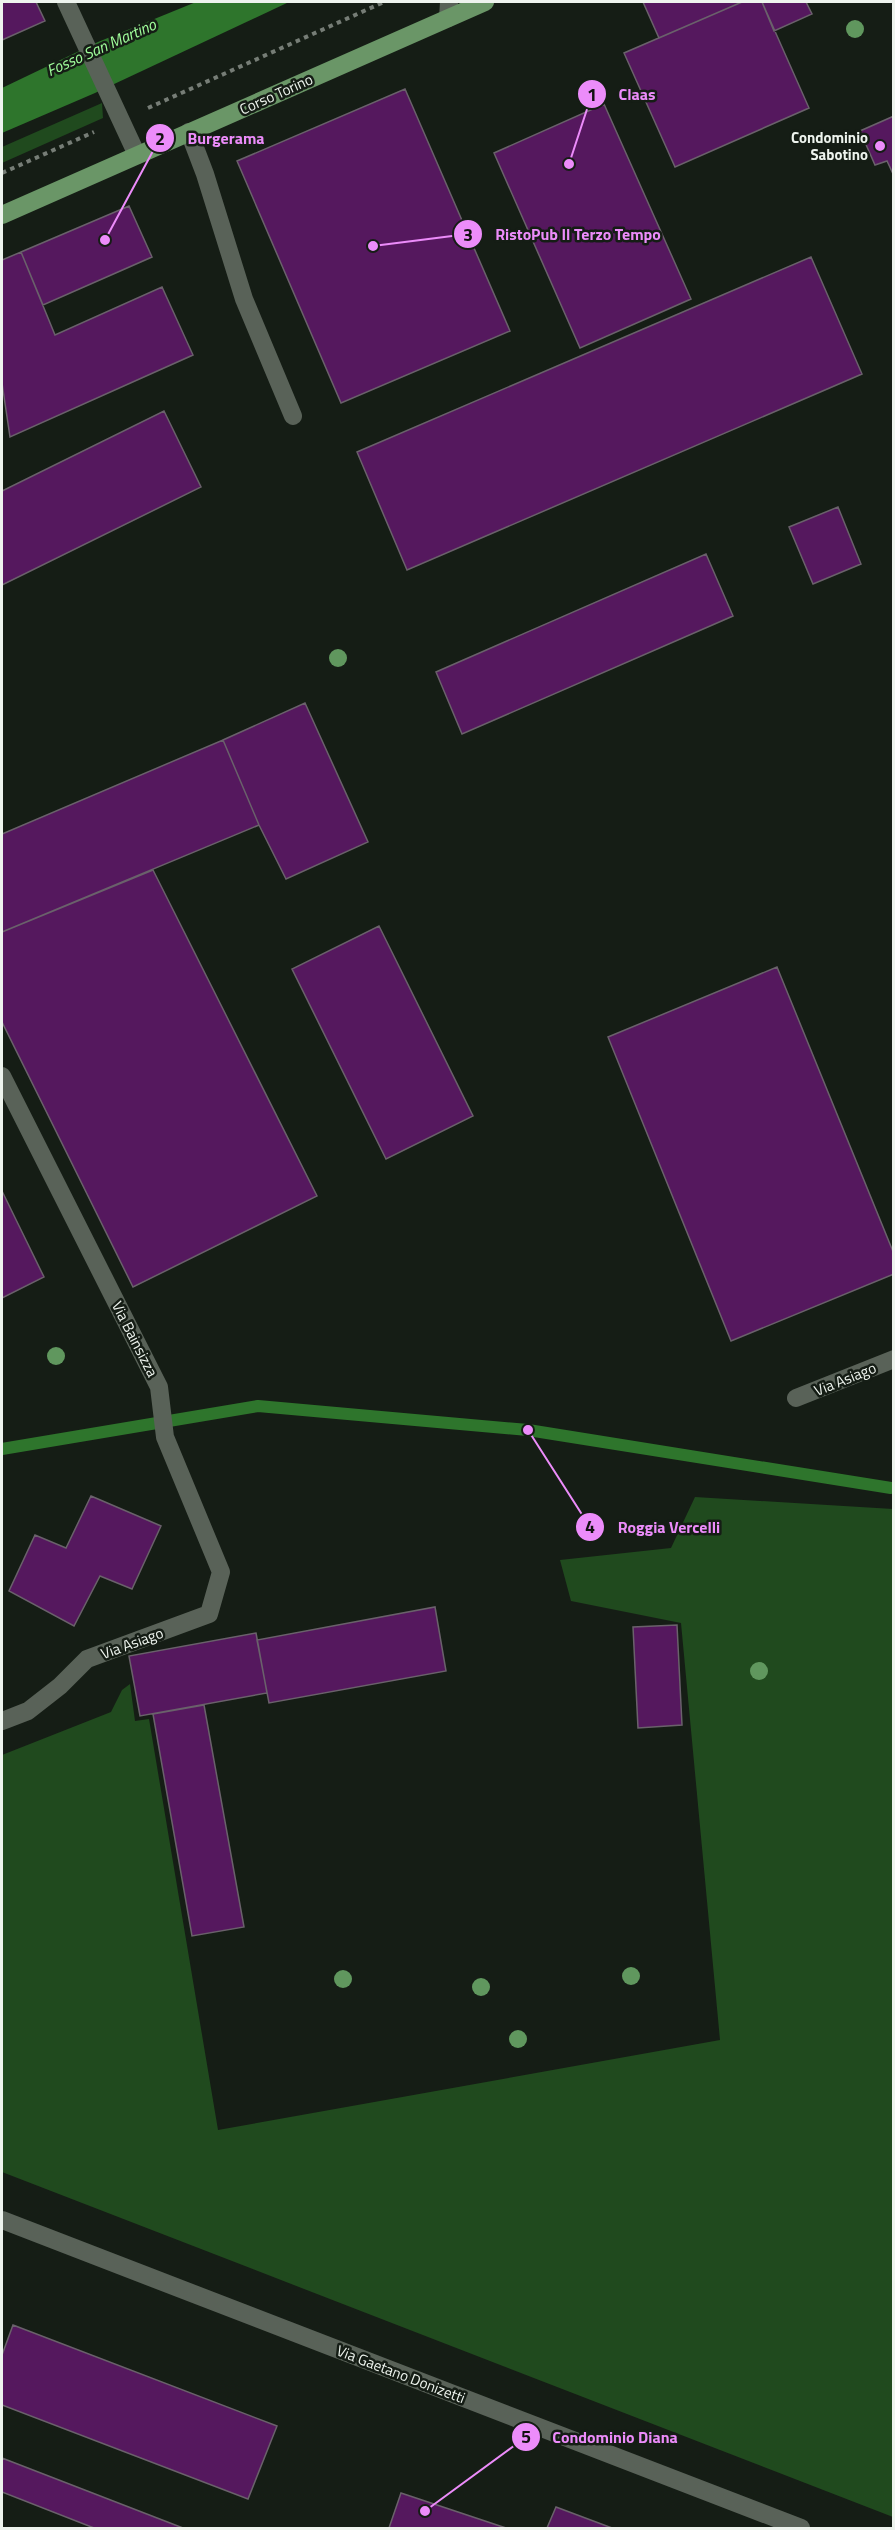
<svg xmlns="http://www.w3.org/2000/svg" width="895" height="2530" font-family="'Titillium Web',sans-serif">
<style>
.green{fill:#204a1e}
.water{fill:#2e752c}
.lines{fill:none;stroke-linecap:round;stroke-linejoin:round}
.stream{stroke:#2e752c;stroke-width:12}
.building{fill:#55185e;stroke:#6a616b;stroke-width:1.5}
.path{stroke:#767d76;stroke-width:4;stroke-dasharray:4.5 4.5;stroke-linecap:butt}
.minor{stroke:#596258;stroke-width:18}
.major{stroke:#6a9667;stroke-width:18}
.tree{fill:#60975e}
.poi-dot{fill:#ec8cfa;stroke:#151d15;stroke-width:2}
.labels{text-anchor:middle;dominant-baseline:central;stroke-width:5;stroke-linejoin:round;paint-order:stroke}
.street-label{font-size:15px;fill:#eef4ee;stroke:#151d15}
.poi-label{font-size:15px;font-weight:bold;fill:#eef4ee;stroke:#151d15;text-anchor:end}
.water-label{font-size:16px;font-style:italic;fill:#a0fe9b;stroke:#151d15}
.leader{fill:none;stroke:#ec8cfa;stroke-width:2}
.callout-dot{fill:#ec8cfa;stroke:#151d15;stroke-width:2}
.mark-label{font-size:18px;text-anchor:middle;font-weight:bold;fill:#111}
.callout-label{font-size:16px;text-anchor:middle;font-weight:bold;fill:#ec8cfa;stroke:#151d15;stroke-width:5;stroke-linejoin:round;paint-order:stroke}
</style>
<rect width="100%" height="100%" fill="#151d15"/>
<path class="green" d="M 102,103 L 103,118 L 2,163 L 2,147 Z
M 695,1497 L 893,1509 L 893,2517 L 2,2172 L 2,1755 L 111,1712 L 122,1690 L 130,1684 L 135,1721 L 149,1719 L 218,2130 L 720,2040 L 681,1623 L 571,1601 L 560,1560 L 671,1548 Z"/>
<path class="water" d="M 196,2 L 289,2 L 95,93 L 2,133 L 2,88 L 98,42 Z"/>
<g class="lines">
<path class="stream" d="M 2,1449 L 258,1406 L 528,1430 L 891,1488"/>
</g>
<path class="building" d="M 2,2 L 36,2 L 45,21 L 2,40 Z
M 643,2 L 742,2 L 659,38 Z
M 742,2 L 762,2 L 809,108 L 675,167 L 624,53 Z
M 762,2 L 806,2 L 812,14 L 774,31 Z
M 405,89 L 510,331 L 341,403 L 237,161 Z
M 604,104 L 691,299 L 580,348 L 494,153 Z
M 894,116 L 894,176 L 887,161 L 875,165 L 860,131 Z
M 129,206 L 152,257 L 43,305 L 21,252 Z
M 21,252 L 55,335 L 162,287 L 193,355 L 10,437 L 2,383 L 2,260 Z
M 811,257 L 862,374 L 407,570 L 357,452 Z
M 164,411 L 201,487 L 2,585 L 2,491 Z
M 838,507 L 861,564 L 813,584 L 789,527 Z
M 706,554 L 733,616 L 462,734 L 436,672 Z
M 305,703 L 368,842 L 286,879 L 259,825 L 223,740 Z
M 223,740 L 259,825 L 2,932 L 2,834 Z
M 153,870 L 317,1196 L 133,1287 L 2,1022 L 2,932 Z
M 379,926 L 473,1116 L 386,1159 L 292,969 Z
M 777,967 L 894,1254 L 894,1274 L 731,1341 L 608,1037 Z
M 2,1191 L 44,1277 L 2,1298 Z
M 91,1496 L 161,1526 L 132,1589 L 100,1576 L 74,1626 L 9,1591 L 35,1535 L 66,1548 Z
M 435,1607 L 446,1671 L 269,1703 L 257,1640 Z
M 677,1625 L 682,1725 L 638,1728 L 633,1627 Z
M 256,1633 L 267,1693 L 140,1716 L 129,1656 Z
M 204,1705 L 244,1927 L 192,1936 L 153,1714 Z
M 13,2325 L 277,2426 L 248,2499 L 2,2405 L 2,2355 Z
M 2,2458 L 183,2528 L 94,2528 L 2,2492 Z
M 401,2493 L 506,2528 L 389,2528 Z
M 556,2507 L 612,2528 L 547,2528 Z"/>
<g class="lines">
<path class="path" d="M 148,108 L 384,2
M 2,173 L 94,132"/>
<path class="minor" d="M 66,2 L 137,155
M 448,18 L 449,2
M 189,132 L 205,174 L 244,299 L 293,416
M 2,1076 L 159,1387 L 165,1437 L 221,1572 L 209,1614 L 87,1659 L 60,1686 L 28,1711 L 2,1721
M 796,1398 L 894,1359
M 2,2220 L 801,2528"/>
<path class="major" d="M 2,215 L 485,2"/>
</g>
<g class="tree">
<circle cx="855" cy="29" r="9"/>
<circle cx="338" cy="658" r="9"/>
<circle cx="56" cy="1356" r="9"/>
<circle cx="759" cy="1671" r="9"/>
<circle cx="631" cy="1976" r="9"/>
<circle cx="343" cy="1979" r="9"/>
<circle cx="481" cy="1987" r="9"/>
<circle cx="518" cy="2039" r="9"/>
</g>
<circle class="poi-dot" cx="880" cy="146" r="6"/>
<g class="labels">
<g class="street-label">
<text transform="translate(276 94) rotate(-24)">Corso Torino</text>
<text transform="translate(135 1339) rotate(63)">Via Bainsizza</text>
<text transform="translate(845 1379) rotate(-22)">Via Asiago</text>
<text transform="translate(132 1643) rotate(-20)">Via Asiago</text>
<text transform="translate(401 2374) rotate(21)">Via Gaetano Donizetti</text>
</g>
<g class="poi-label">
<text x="868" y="137">Condominio<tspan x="868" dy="17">Sabotino</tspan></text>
</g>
<g class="water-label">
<text transform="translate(101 47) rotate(-24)">Fosso San Martino</text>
</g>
</g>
<path class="leader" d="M569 164L592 94M105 240L160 138M373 246L468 234M528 1430L590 1527M425 2511L526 2437"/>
<g class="callout-dot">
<circle cx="569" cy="164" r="6"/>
<circle cx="105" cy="240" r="6"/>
<circle cx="373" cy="246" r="6"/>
<circle cx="528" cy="1430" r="6"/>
<circle cx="425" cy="2511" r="6"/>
<circle cx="592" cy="94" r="15"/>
<circle cx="160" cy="138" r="15"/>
<circle cx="468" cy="234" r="15"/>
<circle cx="590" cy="1527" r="15"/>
<circle cx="526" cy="2437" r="15"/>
</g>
<g class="mark-label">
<text x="592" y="101">1</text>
<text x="160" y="145">2</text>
<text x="468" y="241">3</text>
<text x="590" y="1533">4</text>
<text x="526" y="2443">5</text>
</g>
<g class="callout-label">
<text x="637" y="100">Claas</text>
<text x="226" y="144">Burgerama</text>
<text x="578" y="240">RistoPub Il Terzo Tempo</text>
<text x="669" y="1533">Roggia Vercelli</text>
<text x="615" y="2443">Condominio Diana</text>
</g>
<rect width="895" height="2530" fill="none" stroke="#eef4ee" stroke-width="6"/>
</svg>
